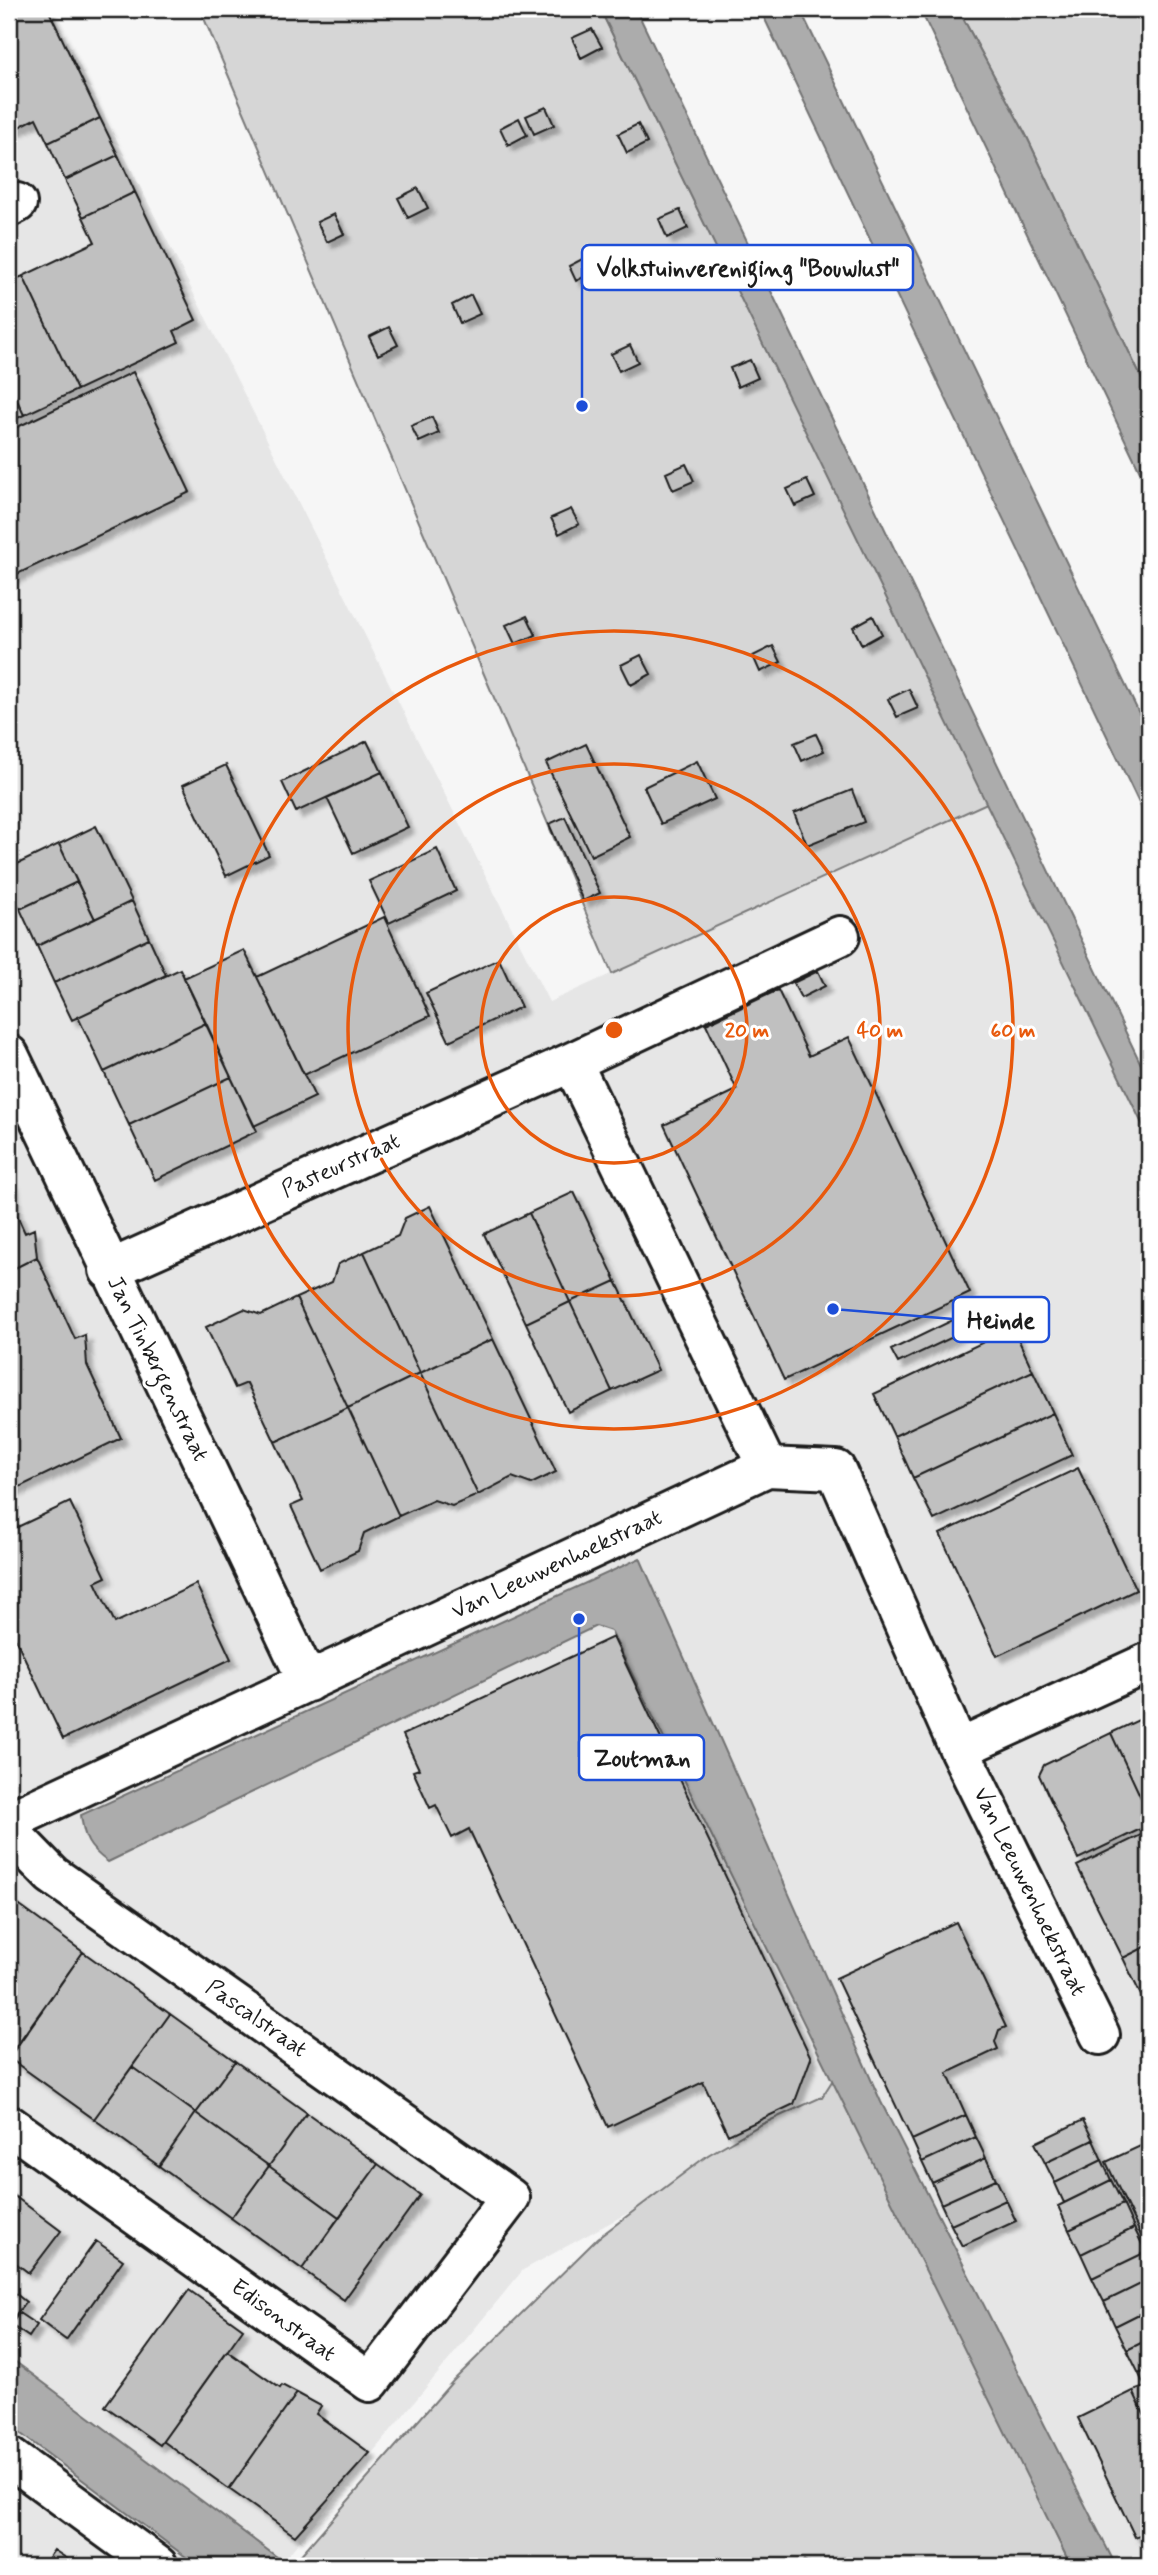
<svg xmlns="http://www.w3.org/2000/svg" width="1158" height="2575" font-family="Mynerve,sans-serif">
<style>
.built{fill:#e6e6e6}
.green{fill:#d6d6d6;stroke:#797979;stroke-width:2}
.water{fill:#acacac;stroke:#727272;stroke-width:2}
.building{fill:#c0c0c0;stroke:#1c1c1c;stroke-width:2;filter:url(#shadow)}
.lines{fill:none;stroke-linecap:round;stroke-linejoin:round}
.minor-casing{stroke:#1c1c1c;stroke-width:44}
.minor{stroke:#fff;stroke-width:38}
.ring{fill:none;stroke:#e8590c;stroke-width:3.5}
.labels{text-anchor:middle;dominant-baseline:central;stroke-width:6;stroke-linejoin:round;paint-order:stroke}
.street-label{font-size:23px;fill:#1c1c1c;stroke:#fff}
.centre{fill:#e8590c;stroke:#fff;stroke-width:3.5}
.ring-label{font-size:21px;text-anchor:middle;font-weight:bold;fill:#e8590c;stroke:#fff;stroke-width:6;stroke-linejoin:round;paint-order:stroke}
.leader{fill:none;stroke:#1d4ed8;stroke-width:2.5}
.callout-dot{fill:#1d4ed8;stroke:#fff;stroke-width:2.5}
.callout{fill:#fff;stroke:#1d4ed8;stroke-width:2.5}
.callout-label{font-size:24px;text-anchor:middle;font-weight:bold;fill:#1c1c1c}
</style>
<defs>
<filter id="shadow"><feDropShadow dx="6" dy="6" stdDeviation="2" flood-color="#0004"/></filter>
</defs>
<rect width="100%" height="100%" fill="#f6f6f6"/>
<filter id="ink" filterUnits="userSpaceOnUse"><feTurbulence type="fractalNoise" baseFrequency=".0143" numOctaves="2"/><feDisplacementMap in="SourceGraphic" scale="14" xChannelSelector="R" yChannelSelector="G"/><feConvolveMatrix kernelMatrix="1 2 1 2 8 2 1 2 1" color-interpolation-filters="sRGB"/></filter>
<g filter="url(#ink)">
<path class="built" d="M 9,9 L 51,9 L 549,1002 L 987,803 L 1149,1138 L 1149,2566 L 1106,2566 L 834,2101 L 523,2270 L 279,2566 L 9,2566 Z"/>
<path class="green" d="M 200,9 L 600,9 L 987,803 L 612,974 Z
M 958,9 L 1149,9 L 1149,394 L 1026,135 Z
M 834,2078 L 1071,2566 L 814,2566 L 804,2560 L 800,2566 L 291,2566 L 453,2381 L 598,2238 L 708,2155 L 760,2125 L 822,2097 Z"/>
<path class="water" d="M 600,9 L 636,9 L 1149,1081 L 1149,1138 Z
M 760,9 L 800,9 L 1149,734 L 1149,824 Z
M 920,9 L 958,9 L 1026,135 L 1149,394 L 1149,490 Z
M 640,1558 L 881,2102 L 1116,2566 L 1071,2566 L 611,1631 L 596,1626 L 108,1862 C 88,1848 84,1838 81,1815 Z
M 9,2357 L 289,2566 L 198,2566 L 9,2425 Z"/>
<path class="building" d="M 9,9 L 48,9 L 100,118 L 48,143 L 36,118 L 9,132 Z
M 592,29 L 602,47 L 581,58 L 572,38 Z
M 546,107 L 554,125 L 534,134 L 526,116 Z
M 100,118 L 118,155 L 65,180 L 48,143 Z
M 519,118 L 527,135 L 508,145 L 500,128 Z
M 638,124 L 647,143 L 627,153 L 618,134 Z
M 118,155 L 135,192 L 83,217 L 65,180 Z
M 418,188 L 428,208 L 408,218 L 398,198 Z
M 135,192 L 196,320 L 174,331 L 179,342 L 77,390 L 23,276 L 95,242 L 83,217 Z
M 680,210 L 688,228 L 667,238 L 659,219 Z
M 334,214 L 344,234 L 327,242 L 317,222 Z
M 588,256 L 596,271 L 576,281 L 569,266 Z
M 23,276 L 77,390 L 24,415 L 9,383 L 9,282 Z
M 471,295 L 480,314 L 460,323 L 452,305 Z
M 389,327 L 398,345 L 378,355 L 369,337 Z
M 630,345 L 638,362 L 619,371 L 611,354 Z
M 750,360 L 758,378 L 738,387 L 730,368 Z
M 133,372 L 190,492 L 9,578 L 9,431 Z
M 9,383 L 24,415 L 9,422 Z
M 432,417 L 439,433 L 419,442 L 411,426 Z
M 686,464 L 694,481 L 673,490 L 666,473 Z
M 807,480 L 815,497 L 795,506 L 787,489 Z
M 571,509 L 579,524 L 559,534 L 551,518 Z
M 527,616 L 536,635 L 515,644 L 506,625 Z
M 873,616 L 882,634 L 862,645 L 853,627 Z
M 773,646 L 781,662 L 760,672 L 753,656 Z
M 641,655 L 651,674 L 631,685 L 621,665 Z
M 909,689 L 918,708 L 897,717 L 888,699 Z
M 816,734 L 824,751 L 802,761 L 794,743 Z
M 367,741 L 382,772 L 296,812 L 282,782 Z
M 586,744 L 630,837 L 591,856 L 546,763 Z
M 697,761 L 715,799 L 661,824 L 644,787 Z
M 226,765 L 269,855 L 226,876 L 183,785 Z
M 382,772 L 408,827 L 353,853 L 327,798 Z
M 852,790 L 864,822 L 807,845 L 794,813 Z
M 565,817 L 600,893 L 583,901 L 549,824 Z
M 96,826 L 132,901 L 95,919 L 59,844 Z
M 59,844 L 77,882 L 20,909 L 9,886 L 9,868 Z
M 437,849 L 456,891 L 389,923 L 369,881 Z
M 77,882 L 95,919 L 37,946 L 20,909 Z
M 132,901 L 149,938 L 54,983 L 37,946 Z
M 384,917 L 430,1016 L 304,1075 L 257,977 Z
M 149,938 L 166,975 L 72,1020 L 54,983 Z
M 244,950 L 315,1097 L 254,1126 L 184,978 Z
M 499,959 L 521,1007 L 449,1041 L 426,993 Z
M 180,969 L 206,1023 L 104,1072 L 78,1017 Z
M 818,971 L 825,986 L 801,998 L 793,983 Z
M 778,990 L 809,1056 L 849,1037 L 970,1293 L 784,1380 L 664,1125 L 737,1090 L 706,1024 Z
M 206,1023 L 231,1077 L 129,1125 L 104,1072 Z
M 231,1077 L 257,1131 L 155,1180 L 129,1125 Z
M 12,1183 L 15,1211 L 9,1214 L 9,1184 Z
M 574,1192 L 616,1281 L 570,1302 L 529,1213 Z
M 430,1206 L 493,1339 L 420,1373 L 364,1252 L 398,1236 L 405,1218 Z
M 15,1211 L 25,1233 L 34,1229 L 37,1257 L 9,1271 L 9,1214 Z
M 529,1213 L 570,1302 L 526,1323 L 484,1234 Z
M 364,1252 L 420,1373 L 348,1408 L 296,1298 L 332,1282 L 338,1264 Z
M 37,1257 L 75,1339 L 85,1335 L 87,1365 L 121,1438 L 9,1492 L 9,1271 Z
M 616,1281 L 658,1370 L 612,1391 L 570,1302 Z
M 296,1298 L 348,1408 L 275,1442 L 247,1383 L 235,1388 L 206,1327 L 244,1309 L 261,1315 Z
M 570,1302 L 612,1391 L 568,1412 L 526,1323 Z
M 988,1303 L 995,1317 L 898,1363 L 891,1350 Z
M 1013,1328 L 1033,1371 L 894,1436 L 874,1394 Z
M 493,1339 L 556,1472 L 531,1484 L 512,1477 L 478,1495 L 420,1373 Z
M 1033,1371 L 1053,1413 L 913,1478 L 894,1436 Z
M 420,1373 L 478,1495 L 452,1506 L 434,1500 L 399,1516 L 348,1408 Z
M 348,1408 L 399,1516 L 364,1533 L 358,1551 L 320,1569 L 291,1506 L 303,1501 L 275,1442 Z
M 1053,1413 L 1072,1455 L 934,1520 L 913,1478 Z
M 1078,1468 L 1136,1590 L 997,1656 L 940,1534 Z
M 70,1502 L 106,1577 L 95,1582 L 115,1623 L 196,1584 L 231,1659 L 63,1739 L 9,1625 L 9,1531 Z
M 613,1637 L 811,2058 L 794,2104 L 728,2135 L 703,2082 L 608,2127 L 469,1829 L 452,1838 L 436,1805 L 430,1808 L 413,1771 L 419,1769 L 403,1735 Z
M 1149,1715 L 1149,1815 L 1111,1733 Z
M 1111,1733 L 1149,1815 L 1149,1825 L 1078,1859 L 1039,1775 L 1044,1765 Z
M 1149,1831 L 1149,1945 L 1123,1958 L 1077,1866 Z
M 9,1898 L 83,1952 L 9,2056 Z
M 956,1922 L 1006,2027 L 999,2030 L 995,2042 L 998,2049 L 947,2073 L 966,2115 L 912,2140 L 836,1978 Z
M 1149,1945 L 1149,2012 L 1123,1958 Z
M 83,1952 L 170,2014 L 94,2119 L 9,2058 Z
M 170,2014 L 235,2061 L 196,2113 L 132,2067 Z
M 235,2061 L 307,2113 L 269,2166 L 196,2113 Z
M 132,2067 L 196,2113 L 159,2166 L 94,2119 Z
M 196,2113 L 269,2166 L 231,2218 L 159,2166 Z
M 307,2113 L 378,2164 L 339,2217 L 269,2166 Z
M 966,2115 L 976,2137 L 922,2162 L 912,2140 Z
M 1083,2120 L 1093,2140 L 1045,2163 L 1035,2143 Z
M 976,2137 L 986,2158 L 932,2183 L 922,2162 Z
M 1093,2140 L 1102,2160 L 1055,2183 L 1045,2163 Z
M 1149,2142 L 1149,2252 L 1106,2162 Z
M 986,2158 L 996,2179 L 941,2204 L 932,2183 Z
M 1102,2160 L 1111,2180 L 1064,2203 L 1055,2183 Z
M 378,2164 L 420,2195 L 344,2300 L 302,2269 Z
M 269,2166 L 339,2217 L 302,2269 L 231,2218 Z
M 996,2179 L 1006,2200 L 951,2225 L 941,2204 Z
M 1111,2180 L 1123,2204 L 1069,2230 L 1058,2206 Z
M 9,2192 L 61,2231 L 29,2273 L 9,2258 Z
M 1006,2200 L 1016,2221 L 962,2246 L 951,2225 Z
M 1123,2204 L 1134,2228 L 1081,2254 L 1069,2230 Z
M 1134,2228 L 1146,2252 L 1092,2278 L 1081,2254 Z
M 96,2241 L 123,2260 L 66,2340 L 39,2320 Z
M 1146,2252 L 1149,2259 L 1149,2280 L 1104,2302 L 1092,2278 Z
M 1149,2280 L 1149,2309 L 1115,2326 L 1104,2302 Z
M 11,2290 L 26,2302 L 9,2323 L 9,2292 Z
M 189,2290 L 243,2329 L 160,2445 L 105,2406 Z
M 1149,2309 L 1149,2339 L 1127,2350 L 1115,2326 Z
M 19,2313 L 37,2325 L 29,2337 L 11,2325 Z
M 1149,2339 L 1149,2369 L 1139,2374 L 1127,2350 Z
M 227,2351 L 280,2388 L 282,2385 L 297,2393 L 229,2489 L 163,2441 Z
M 1149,2369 L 1149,2425 L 1133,2391 L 1145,2387 L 1139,2374 Z
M 1133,2391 L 1149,2425 L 1149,2531 L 1135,2537 L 1078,2418 Z
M 297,2393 L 321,2406 L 316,2414 L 370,2453 L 295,2536 L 229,2489 Z
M 54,2550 L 78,2566 L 43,2566 Z"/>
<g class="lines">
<defs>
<path id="minor" d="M 9,207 L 17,203
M 9,1055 L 308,1682
M 572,1062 L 767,1467
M 109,1270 L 572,1062 L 840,936
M 959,1749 L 1149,1662
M 9,1821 L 767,1467 L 836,1470 L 959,1749 L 1100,2035
M 9,1831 L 52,1875 L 510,2198 L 370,2382 L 9,2125
M 9,2457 L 158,2566"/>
</defs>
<use href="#minor" class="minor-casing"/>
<use href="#minor" class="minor"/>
</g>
</g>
<g class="ring">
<circle cx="614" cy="1030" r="133"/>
<circle cx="614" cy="1030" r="266"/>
<circle cx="614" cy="1030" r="399"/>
</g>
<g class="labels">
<g class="street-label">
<text transform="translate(341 1166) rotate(-24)">Pasteurstraat</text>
<text transform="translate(157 1369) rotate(64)">Jan Tinbergenstraat</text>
<text transform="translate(557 1565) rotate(-25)">Van Leeuwenhoekstraat</text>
<text transform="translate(1029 1892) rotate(64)">Van Leeuwenhoekstraat</text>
<text transform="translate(256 2019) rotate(35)">Pascalstraat</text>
<text transform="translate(283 2321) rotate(36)">Edisonstraat</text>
</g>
</g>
<circle cx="614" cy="1030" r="10" class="centre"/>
<g class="ring-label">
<text x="747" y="1037">20 m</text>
<text x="880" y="1037">40 m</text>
<text x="1013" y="1037">60 m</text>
</g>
<path class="leader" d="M582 406L582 268M833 1309L953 1319M579 1619L579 1757"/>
<g class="callout-dot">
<circle cx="582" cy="406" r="7"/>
<circle cx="833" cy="1309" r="7"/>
<circle cx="579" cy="1619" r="7"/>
</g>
<g class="callout">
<rect x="582" y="245" width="331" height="45" rx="7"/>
<rect x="953" y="1297" width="96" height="45" rx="7"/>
<rect x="579" y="1735" width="125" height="45" rx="7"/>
</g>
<g class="callout-label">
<text x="748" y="276">Volkstuinvereniging "Bouwlust"</text>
<text x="1001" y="1328">Heinde</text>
<text x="642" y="1766">Zoutman</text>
</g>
<rect width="1158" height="2575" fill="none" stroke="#fff" stroke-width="35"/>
<rect x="18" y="18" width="1123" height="2540" fill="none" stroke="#1c1c1c" stroke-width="2.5" filter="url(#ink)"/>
</svg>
